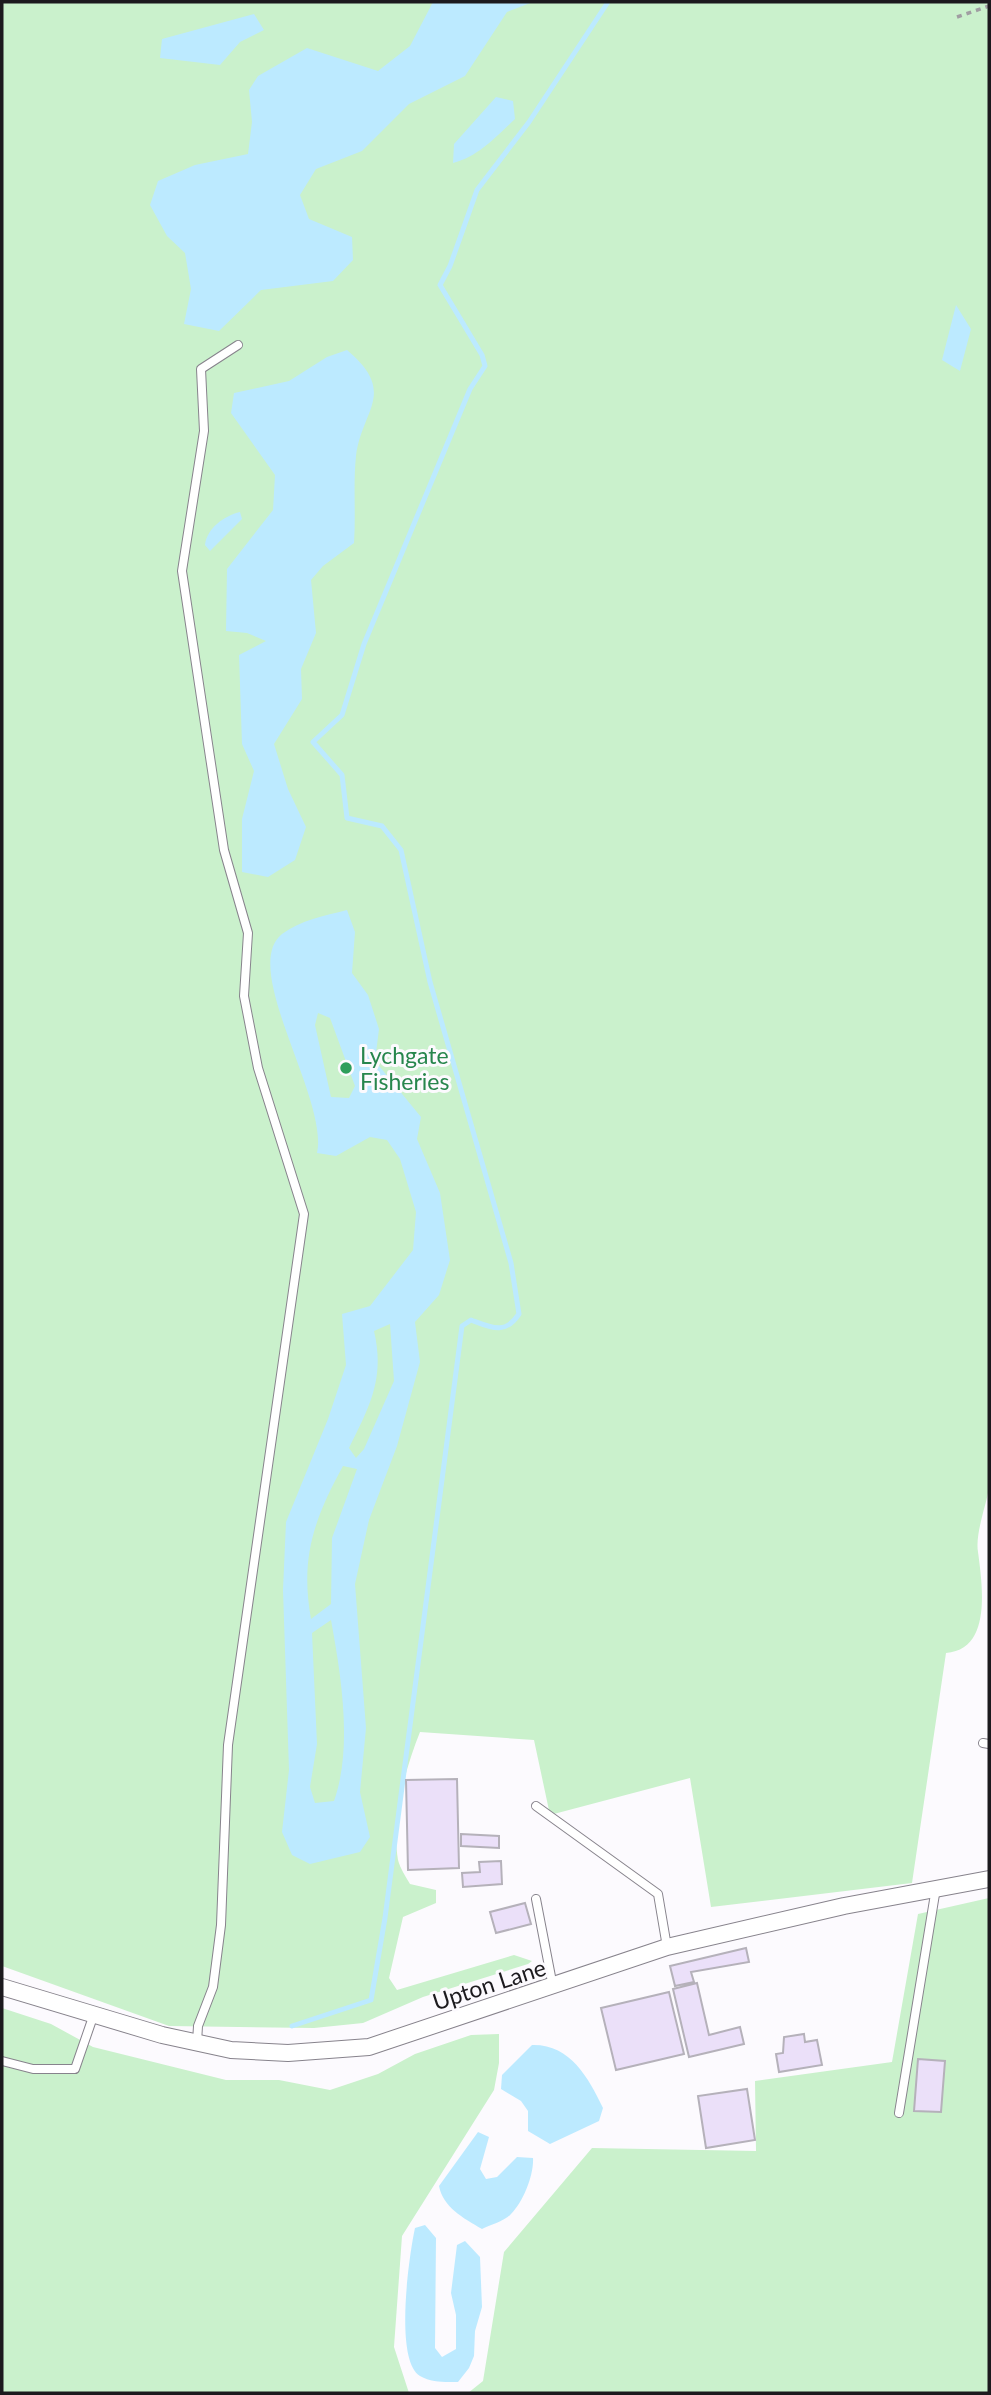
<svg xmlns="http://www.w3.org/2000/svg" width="991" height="2395" font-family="Lato,sans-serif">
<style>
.green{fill:#caf1cc}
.water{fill:#bceaff;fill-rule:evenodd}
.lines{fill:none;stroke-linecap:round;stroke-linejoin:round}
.stream{stroke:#bceaff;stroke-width:5}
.building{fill:#ebe0f9;stroke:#b5b1ba;stroke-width:2}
.lane-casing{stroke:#87838c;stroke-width:10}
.street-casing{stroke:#87838c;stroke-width:18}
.path{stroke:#a09ea2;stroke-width:3.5;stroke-dasharray:5 5;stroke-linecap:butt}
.lane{stroke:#fff;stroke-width:8}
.street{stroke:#fff;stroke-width:16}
.leisure-dot{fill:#2e9e5b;stroke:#fcfafe;stroke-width:2.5}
.labels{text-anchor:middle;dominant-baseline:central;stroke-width:6;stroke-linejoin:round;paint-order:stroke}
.leisure-label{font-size:23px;fill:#27864d;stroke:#fcfafe;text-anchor:start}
.street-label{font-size:23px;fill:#1c1a1e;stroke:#fcfafe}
</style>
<rect width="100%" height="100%" fill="#fcfafe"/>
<path class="green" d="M 2,2 L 989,2 L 989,1488 C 986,1506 975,1534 978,1552 C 983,1589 991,1650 946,1653 L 912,1883 L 711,1907 L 690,1778 L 550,1815 L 534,1740 L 420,1732 C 405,1770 391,1818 398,1860 C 400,1868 406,1877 410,1884 L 436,1890 L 436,1903 L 403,1917 L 389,1978 L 397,1990 L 514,1955 L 532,1961 L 528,1964 L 423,1997 L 363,2023 L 314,2028 L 169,2026 L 2,1966 Z
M 989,1898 L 989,2393 L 468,2393 L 483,2381 L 504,2252 L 592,2148 L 756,2151 L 755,2081 L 892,2062 L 918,1914 Z
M 2,2008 L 51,2024 L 93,2047 L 226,2080 L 279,2080 L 330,2090 L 378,2074 L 415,2054 L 471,2035 L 499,2034 L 499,2063 L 494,2090 L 402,2236 L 394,2347 L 409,2393 L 2,2393 Z"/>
<path class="water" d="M 433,2 L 533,2 L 507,12 L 465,76 L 409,104 L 362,151 L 316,169 L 300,195 L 309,219 L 352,237 L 353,260 L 333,281 L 261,290 L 219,331 L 184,324 L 191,289 L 185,253 L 167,236 L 150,205 L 158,181 L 195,165 L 248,154 L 252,122 L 249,90 L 258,76 L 307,48 L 378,71 L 410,46 Z
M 254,14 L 264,30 L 240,42 L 220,65 L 160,58 L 162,39 Z
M 496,97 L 513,101 L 515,119 C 497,136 478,157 453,163 L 454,144 Z
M 956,305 L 971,329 L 960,371 L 942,360 Z
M 347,350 C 398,393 362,409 356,456 C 353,484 356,514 354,543 L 323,566 L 311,580 L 316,633 L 301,669 L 302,699 L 274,744 L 288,789 L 306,827 L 295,860 L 268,877 L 242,872 L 242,819 L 254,771 L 242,744 L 239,655 L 266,641 L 247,633 L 226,631 L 227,569 L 273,510 L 275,475 L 231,413 L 234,393 L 289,381 L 327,357 Z
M 240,512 L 242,519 L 210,551 L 205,545 C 207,528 224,516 240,512 Z
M 347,910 L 355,932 L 352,973 L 368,995 L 379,1029 L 375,1061 L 421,1117 L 417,1139 L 440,1193 L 450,1260 L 439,1295 L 415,1322 L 420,1362 L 397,1446 L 369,1520 L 355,1584 L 366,1728 L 360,1792 L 370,1837 L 360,1852 L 310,1864 L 292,1855 L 282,1832 L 289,1770 L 283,1590 L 286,1522 L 328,1419 L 346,1365 L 342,1314 L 370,1306 L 413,1250 L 416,1212 L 400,1159 L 387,1140 L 370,1137 L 336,1156 L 317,1153 C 329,1099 239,968 282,934 C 301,920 324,916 347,910 ZM 318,1013 L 330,1018 L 355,1086 L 349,1098 L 331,1097 L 315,1025 ZM 390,1324 L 394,1381 L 364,1449 L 356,1458 L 349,1448 C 370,1406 385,1378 374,1331 ZM 343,1466 L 357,1469 L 332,1538 L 331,1604 L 311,1619 C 300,1558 314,1519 343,1466 ZM 331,1620 C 341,1675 353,1747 334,1801 L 315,1803 L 310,1787 L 317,1744 L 312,1633 Z
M 532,2045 C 570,2044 588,2077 603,2108 L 599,2121 L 550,2144 L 528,2131 L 528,2111 L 521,2101 L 501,2089 L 502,2075 Z
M 478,2132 L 489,2137 L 480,2169 L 486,2179 L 497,2177 L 517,2157 L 533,2158 C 534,2175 523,2202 511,2214 C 505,2221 490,2225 482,2229 C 463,2218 443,2207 439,2186 Z
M 425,2225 L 436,2238 L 435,2348 L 442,2357 L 456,2349 L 456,2315 L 451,2293 L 457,2245 L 465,2241 L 480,2257 L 482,2307 L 475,2331 L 474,2356 L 469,2368 L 458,2382 C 445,2382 432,2383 420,2376 C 394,2360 409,2256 415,2228 Z"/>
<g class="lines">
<path class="stream" d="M 292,2026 L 371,2000 L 385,1918 L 462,1326 L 471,1320 C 492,1328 505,1335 519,1314 L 511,1263 L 430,982 L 401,850 L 382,826 L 347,818 L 342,775 L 313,742 L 342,715 L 364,644 L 470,389 L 485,366 L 482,355 L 440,285 L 450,266 L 477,190 L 529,122 L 608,2"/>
</g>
<path class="building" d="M 457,1779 L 459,1868 L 408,1870 L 406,1780 Z
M 461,1834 L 499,1836 L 499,1848 L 461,1846 Z
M 501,1861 L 502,1884 L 463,1887 L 462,1873 L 480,1872 L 479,1862 Z
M 525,1903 L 531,1924 L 496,1933 L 490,1912 Z
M 746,1948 L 749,1962 L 691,1972 L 694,1982 L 675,1986 L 670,1966 Z
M 697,1983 L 709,2035 L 740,2027 L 744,2044 L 689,2057 L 673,1989 Z
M 669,1992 L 684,2054 L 616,2070 L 601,2008 Z
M 804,2034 L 805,2042 L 817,2040 L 822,2065 L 779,2072 L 776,2054 L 783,2053 L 784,2037 Z
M 918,2059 L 945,2061 L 941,2112 L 914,2111 Z
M 747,2089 L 755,2140 L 706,2148 L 698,2096 Z"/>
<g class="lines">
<defs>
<path id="lane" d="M 983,1743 L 989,1744
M 536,1806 L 658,1894 L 667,1947
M 536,1899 L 553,1987
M 197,2042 L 198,2026 L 213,1987 L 221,1925 L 228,1745 L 304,1214 L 258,1068 L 244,996 L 248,933 L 224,850 L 182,571 L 204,431 L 201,369 L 238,345
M 2,2061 L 33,2069 L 75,2069 L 94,2014
M 899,2113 L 936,1888"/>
<path id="street" d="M 2,1987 L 162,2035 L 231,2050 L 288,2053 L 369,2047 L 667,1947 L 844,1906 L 989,1879"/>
</defs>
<use href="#lane" class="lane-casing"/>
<use href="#street" class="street-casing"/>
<path class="path" d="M 957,17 L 989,6"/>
<use href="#lane" class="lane"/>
<use href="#street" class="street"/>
</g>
<circle class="leisure-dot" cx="346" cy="1068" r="7"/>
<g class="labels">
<g class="leisure-label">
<text x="360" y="1055">Lychgate<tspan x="360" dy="26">Fisheries</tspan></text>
</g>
<g class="street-label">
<text transform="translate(489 1984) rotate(-18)">Upton Lane</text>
</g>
</g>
<rect width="991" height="2395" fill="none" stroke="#1c1a1e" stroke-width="7"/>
</svg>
